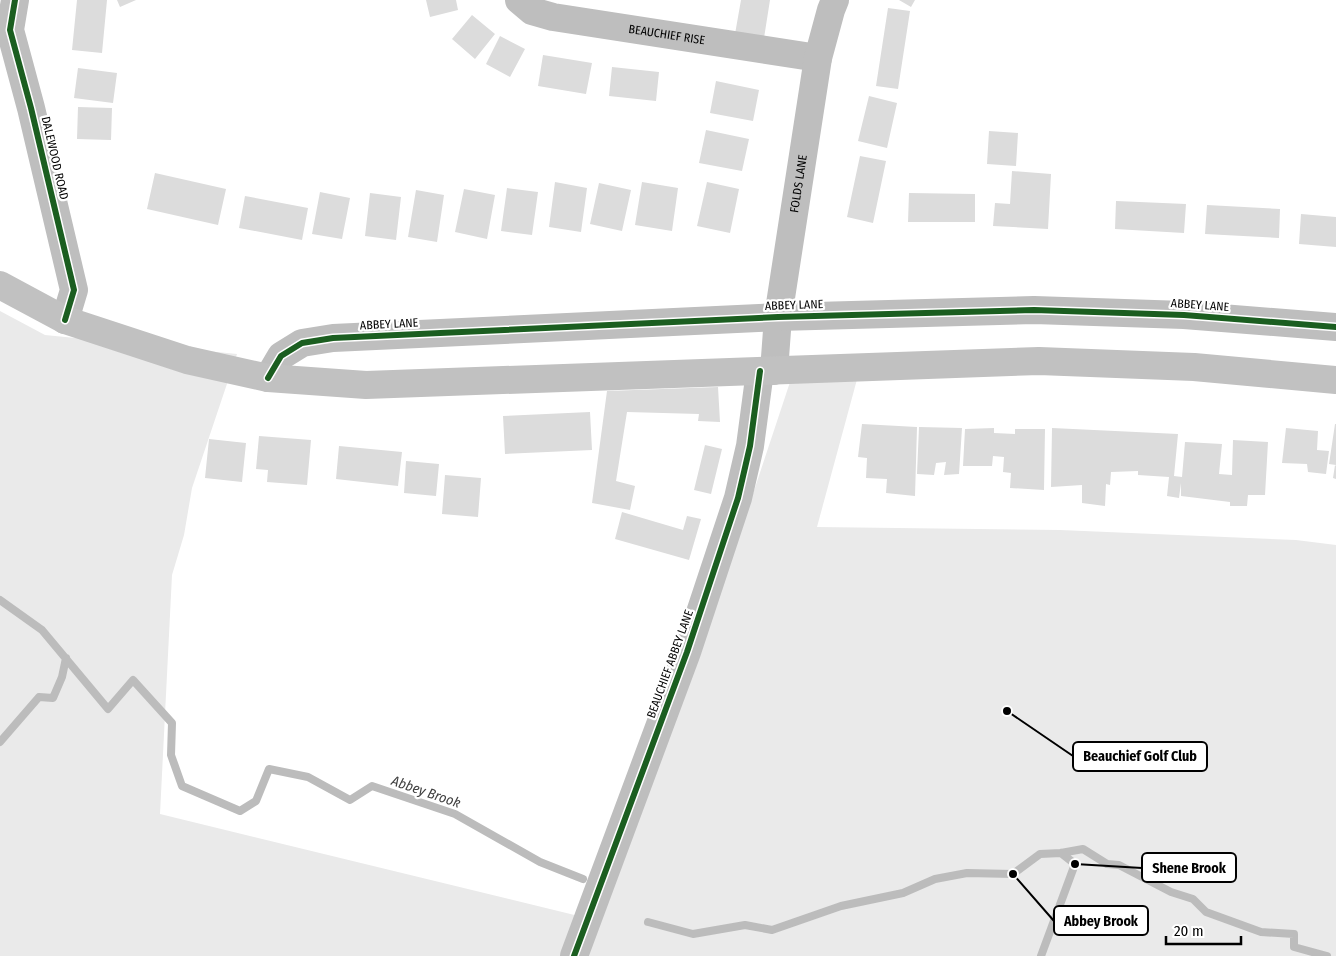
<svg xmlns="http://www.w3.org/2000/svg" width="1336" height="956" font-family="'Fira Sans Condensed',sans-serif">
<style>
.green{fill:#eaeaea}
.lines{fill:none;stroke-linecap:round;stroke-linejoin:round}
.stream{stroke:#bcbcbc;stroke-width:8}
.building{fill:#dcdcdc}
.street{stroke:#bebebe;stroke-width:28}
.secondary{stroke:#c1c1c1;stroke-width:28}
.cycleway-casing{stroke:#fff;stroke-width:9}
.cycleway{stroke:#1b5e20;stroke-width:6}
.labels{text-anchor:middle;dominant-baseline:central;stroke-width:4.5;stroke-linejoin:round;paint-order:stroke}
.street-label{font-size:12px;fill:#000;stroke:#fff}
.water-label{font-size:14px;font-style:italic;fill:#404040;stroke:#fff}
.leader{fill:none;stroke:#000;stroke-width:2}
.callout-dot{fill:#000;stroke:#fff;stroke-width:2}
.callout{fill:#fff;stroke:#000;stroke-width:2}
.callout-label{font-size:14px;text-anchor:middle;font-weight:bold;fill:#000}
</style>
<rect width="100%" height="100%" fill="#fff"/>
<path class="green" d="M 0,311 L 45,335 L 237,354 L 192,488 L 184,535 L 172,575 L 160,814 L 599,921 L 740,533 L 796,364 L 862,361 L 817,527 L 1060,530 L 1296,540 L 1336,545 L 1336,956 L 0,956 Z"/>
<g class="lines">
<path class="stream" d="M 0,600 L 42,630 L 108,709 L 133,680 L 172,723 L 171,755 L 182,786 L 240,811 L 256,801 L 269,769 L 308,777 L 350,800 L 372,786 L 455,814 L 540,862 L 583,879
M 0,742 L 39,697 L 53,698 L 62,677 L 66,658
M 648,922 L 693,934 L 745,925 L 772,930 L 841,906 L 903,893 L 935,879 L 967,873 L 1013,874 L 1040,854 L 1061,853 L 1083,849 L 1107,864 L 1119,865 L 1171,892 L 1193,899 L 1206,912 L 1261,932 L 1294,934 L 1294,947 L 1327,956
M 1041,956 L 1075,864 L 1061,853"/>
</g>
<path class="building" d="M 77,0 L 107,0 L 102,53 L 72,50 Z
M 117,0 L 136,0 L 120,7 Z
M 426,0 L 456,0 L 458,10 L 430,17 Z
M 741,0 L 770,0 L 764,38 L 735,34 Z
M 899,0 L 915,0 L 911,7 Z
M 888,8 L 910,11 L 898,89 L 876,86 Z
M 472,15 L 495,34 L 475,59 L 452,39 Z
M 500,36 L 525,49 L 510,77 L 486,64 Z
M 543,55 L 592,63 L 586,94 L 538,86 Z
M 612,67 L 659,72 L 656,101 L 609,96 Z
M 78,68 L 117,73 L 113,103 L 74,98 Z
M 716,81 L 759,90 L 753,121 L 710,113 Z
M 869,96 L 897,103 L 887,148 L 858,141 Z
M 78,107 L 112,108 L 111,140 L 77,139 Z
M 706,130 L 749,139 L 742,171 L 699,163 Z
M 989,131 L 1018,133 L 1016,166 L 987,164 Z
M 860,156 L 886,161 L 873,223 L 847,217 Z
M 1012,171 L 1051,174 L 1048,229 L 993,226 L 995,203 L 1010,204 Z
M 155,173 L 226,189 L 218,225 L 147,209 Z
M 555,182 L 587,188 L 581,232 L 549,227 Z
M 642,182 L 678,188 L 672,231 L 635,225 Z
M 707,182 L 739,189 L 730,233 L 697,226 Z
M 599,183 L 631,190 L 622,231 L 590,224 Z
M 507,188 L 538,192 L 532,235 L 501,231 Z
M 464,189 L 495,195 L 487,239 L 455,232 Z
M 416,190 L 444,195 L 437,242 L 408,237 Z
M 320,192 L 350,198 L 342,239 L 312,234 Z
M 370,193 L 401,197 L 396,240 L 365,236 Z
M 909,193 L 975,194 L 975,222 L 908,222 Z
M 245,196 L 308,208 L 302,240 L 239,228 Z
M 1116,201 L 1186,204 L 1184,233 L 1115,229 Z
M 1207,205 L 1280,209 L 1279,238 L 1205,234 Z
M 1301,214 L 1336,217 L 1336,247 L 1299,244 Z
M 718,387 L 720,422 L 698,421 L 699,414 L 627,412 L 616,481 L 635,486 L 630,510 L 592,503 L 607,391 Z
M 590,412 L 592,450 L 505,454 L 503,416 Z
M 862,424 L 917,427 L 915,496 L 886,493 L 887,479 L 866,478 L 867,458 L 858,457 Z
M 1335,424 L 1336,424 L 1336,465 L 1329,464 Z
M 919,427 L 962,428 L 959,474 L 944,475 L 946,462 L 936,463 L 934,475 L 917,474 Z
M 994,428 L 994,433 L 1015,434 L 1015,429 L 1045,429 L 1044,490 L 1010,488 L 1011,473 L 1003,472 L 1004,457 L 993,456 L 992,466 L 963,466 L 965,429 Z
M 1052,428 L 1178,434 L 1174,476 L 1182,477 L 1185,442 L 1222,444 L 1219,474 L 1232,475 L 1233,440 L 1268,442 L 1265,495 L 1248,495 L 1247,506 L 1230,506 L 1230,502 L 1181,496 L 1181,483 L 1179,498 L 1167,496 L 1169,477 L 1138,475 L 1138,471 L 1111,472 L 1110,485 L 1106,484 L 1105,506 L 1082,503 L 1082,485 L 1051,487 Z
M 1286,428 L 1318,431 L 1317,450 L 1329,451 L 1326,474 L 1308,472 L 1307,464 L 1282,463 Z
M 259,436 L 311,440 L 307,485 L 267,482 L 268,470 L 256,469 Z
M 209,439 L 246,443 L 242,482 L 205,478 Z
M 705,445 L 722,449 L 711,494 L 694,490 Z
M 339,446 L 402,452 L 398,486 L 336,479 Z
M 406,461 L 439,464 L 436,496 L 404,493 Z
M 1335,465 L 1336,466 L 1336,479 L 1333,478 Z
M 445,475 L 481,478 L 478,517 L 442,514 Z
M 622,512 L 683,530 L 687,516 L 701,519 L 689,560 L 615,539 Z"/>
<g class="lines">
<g class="street">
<path d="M 15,0 L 10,30 L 31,108 L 74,290 L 65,320"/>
<path id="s1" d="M 519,0 L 532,11 L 553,17 L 818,58"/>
<path id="s2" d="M 774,371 L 778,317 L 818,58 L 831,10 L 835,0"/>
<path d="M 268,378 L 281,356 L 302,343 L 333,338 L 778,317 L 1034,310 L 1184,315 L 1336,327"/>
<path d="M 574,956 L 687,652 L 738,498 L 750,446 L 760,371"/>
</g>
<path class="secondary" d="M 0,285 L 65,320 L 187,360 L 268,378 L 366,385 L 1039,361 L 1194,367 L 1336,380"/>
<defs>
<path id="cycleway" d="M 15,0 L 10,30 L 31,108 L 74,290 L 65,320
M 268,378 L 281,356 L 302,343 L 333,338 L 778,317 L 1034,310 L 1184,315 L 1336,327
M 574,956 L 687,652 L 738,498 L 750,446 L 760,371"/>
</defs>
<use href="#cycleway" class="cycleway-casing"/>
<use href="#cycleway" class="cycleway"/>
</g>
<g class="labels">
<g class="street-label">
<text stroke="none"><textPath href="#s1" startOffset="154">BEAUCHIEF RISE</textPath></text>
<text transform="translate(55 158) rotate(77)">DALEWOOD ROAD</text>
<text stroke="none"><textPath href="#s2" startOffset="189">FOLDS LANE</textPath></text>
<text transform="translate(794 305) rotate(-2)">ABBEY LANE</text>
<text transform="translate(1200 305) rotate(4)">ABBEY LANE</text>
<text transform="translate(389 324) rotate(-3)">ABBEY LANE</text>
<text transform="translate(670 664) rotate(-70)">BEAUCHIEF ABBEY LANE</text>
</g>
<g class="water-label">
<text transform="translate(426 792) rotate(19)">Abbey Brook</text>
</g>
</g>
<path class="leader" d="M1007 711L1073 756M1075 864L1142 868M1013 874L1054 921"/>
<g class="callout-dot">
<circle cx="1007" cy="711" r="5"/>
<circle cx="1075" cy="864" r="5"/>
<circle cx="1013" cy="874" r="5"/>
</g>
<g class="callout">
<rect x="1073" y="742" width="134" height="29" rx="5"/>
<rect x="1142" y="853" width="94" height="29" rx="5"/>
<rect x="1054" y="906" width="94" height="29" rx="5"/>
</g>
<g class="callout-label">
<text x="1140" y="761">Beauchief Golf Club</text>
<text x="1189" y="873">Shene Brook</text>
<text x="1101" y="926">Abbey Brook</text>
</g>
<path d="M1166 936v8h75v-8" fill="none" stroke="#000000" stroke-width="2.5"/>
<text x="1174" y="936" font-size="15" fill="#000000" stroke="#ffffff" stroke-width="4" paint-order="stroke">20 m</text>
</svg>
